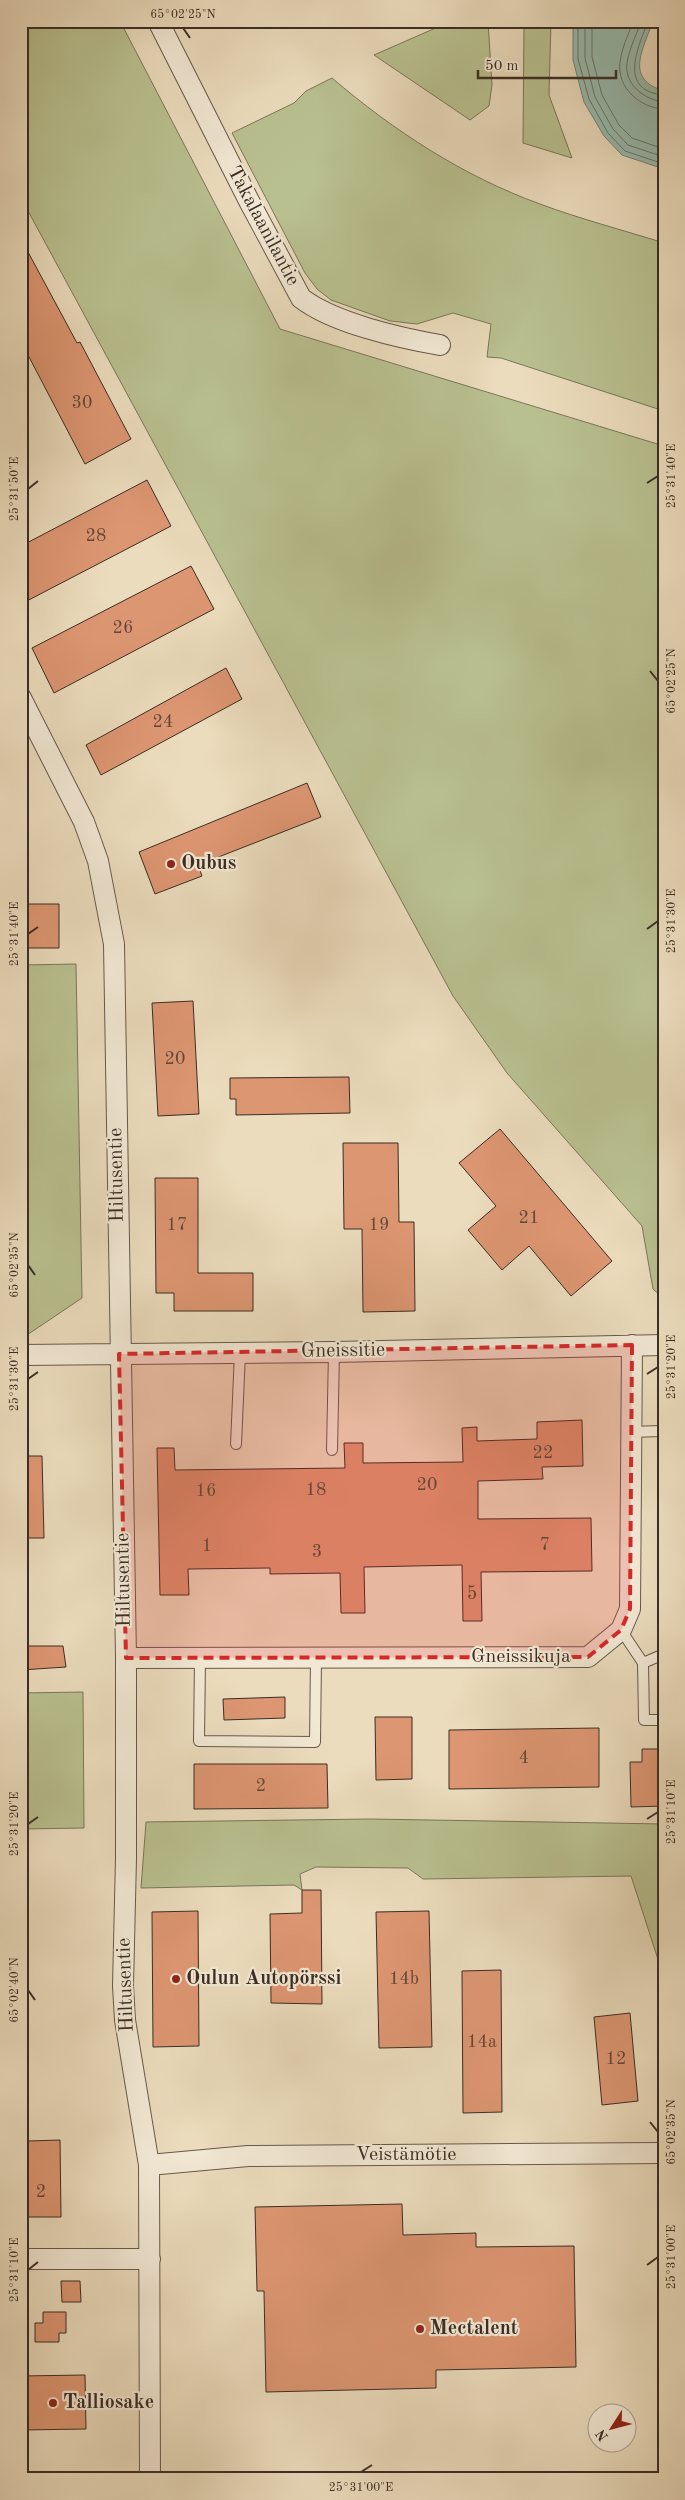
<svg xmlns="http://www.w3.org/2000/svg" width="685" height="2500" font-family="'Old Standard TT',serif">
<style>
.green{fill:#b9c090;stroke:#7a765a}
.water{fill:#98bcb0;stroke:#728378}
.lines{fill:none;stroke-linecap:round;stroke-linejoin:round}
.shore{stroke:#69746a;stroke-width:1}
.building{fill:#dd9672;stroke:#3a2d25}
.lane-casing{stroke:#66594b;stroke-width:12}
.street-casing{stroke:#66594b;stroke-width:22}
.lane{stroke:#f2e8d4;stroke-width:10}
.street{stroke:#f2e8d4;stroke-width:20}
.marked{fill:#d62828;fill-opacity:0.2;stroke:#d62828;stroke-width:4;stroke-dasharray:10 6;stroke-linejoin:round}
.ticks{fill:none;stroke:#3a2d25;stroke-width:2}
.poi-dot{fill:#8f2418;stroke:#f2e8d4;stroke-width:2}
.labels{text-anchor:middle;dominant-baseline:central;stroke-width:4.5;stroke-linejoin:round;paint-order:stroke}
.number-label{font-size:18px;fill:#634738}
.street-label{font-size:20px;fill:#3a2d25;stroke:#f2e8d4}
.poi-label{font-size:20px;font-weight:bold;fill:#3a2d25;stroke:#f2e8d4;text-anchor:start}
.neatline{fill:none;stroke:#3a2d25;stroke-width:2}
.ticks-label{font-size:12px;text-anchor:middle;fill:#3a2d25}
</style>
<rect width="100%" height="100%" fill="#ebdcbd"/>
<filter id="stains"><feTurbulence type="fractalNoise" baseFrequency=".004" numOctaves="4"/><feColorMatrix values="0 0 0 0 .2 0 0 0 0 .09 0 0 0 0 .02 0 0 0 .5 -.17"/></filter>
<radialGradient id="worn" r=".72"><stop offset=".6" stop-color="#630" stop-opacity="0"/><stop offset="1" stop-color="#630" stop-opacity=".3"/></radialGradient>
<path class="green" d="M 21,21 L 120,21 L 280,329 L 664,446 L 664,1299 L 653,1289 L 642,1226 L 507,1073 L 453,996 L 21,198 Z
M 458,21 L 488,21 L 492,85 L 489,106 L 470,120 L 374,55 L 447,23 Z
M 524,21 L 551,21 L 549,95 L 572,158 L 523,143 Z
M 332,78 C 394,131 463,176 540,204 C 580,219 623,230 664,243 L 664,411 L 501,358 L 487,357 L 491,324 L 453,313 L 417,324 L 390,321 L 331,300 L 317,289 L 305,273 L 232,133 L 294,103 L 306,91 Z
M 76,964 L 82,1298 L 21,1339 L 21,965 Z
M 83,1692 L 84,1828 L 21,1829 L 21,1693 Z
M 371,1819 L 664,1824 L 664,1978 L 631,1876 L 423,1879 L 408,1868 L 316,1867 L 300,1874 L 302,1890 L 294,1885 L 141,1888 L 146,1822 Z"/>
<path class="water" d="M 573,21 L 653,21 C 643,50 624,79 664,91 L 664,169 L 622,155 L 604,136 L 584,102 L 573,60 Z"/>
<g class="lines">
<path class="shore" d="M 578,21 L 578,59 L 589,99 L 608,133 L 625,151 L 664,164
M 585,21 L 585,58 L 595,97 L 613,129 L 628,145 L 664,157
M 592,21 L 592,57 L 602,95 L 619,125 L 632,138 L 664,149
M 633,21 C 629,34 621,49 620,63 C 617,88 640,108 664,109
M 641,21 C 637,34 629,49 627,63 C 624,84 644,100 664,102
M 648,21 C 638,48 617,91 664,95"/>
</g>
<path class="building" d="M 21,239 L 77,343 L 80,342 L 131,439 L 85,464 L 28,355 L 21,359 Z
M 147,480 L 171,526 L 21,604 L 21,546 Z
M 191,566 L 214,609 L 54,693 L 32,648 Z
M 226,668 L 242,699 L 101,775 L 86,745 Z
M 307,783 L 321,817 L 198,865 L 202,876 L 155,894 L 139,852 Z
M 21,904 L 59,904 L 59,948 L 21,948 Z
M 193,1001 L 199,1114 L 158,1116 L 152,1003 Z
M 349,1077 L 350,1113 L 236,1115 L 236,1099 L 230,1099 L 230,1078 Z
M 500,1129 L 612,1261 L 571,1296 L 529,1246 L 502,1270 L 468,1230 L 496,1206 L 459,1163 Z
M 343,1143 L 398,1143 L 399,1222 L 414,1222 L 415,1311 L 363,1312 L 362,1229 L 344,1229 Z
M 155,1178 L 198,1178 L 198,1273 L 253,1273 L 253,1311 L 174,1311 L 174,1293 L 156,1293 Z
M 582,1420 L 583,1466 L 542,1467 L 543,1479 L 478,1481 L 478,1519 L 591,1518 L 592,1571 L 481,1572 L 482,1621 L 463,1621 L 462,1565 L 364,1567 L 365,1613 L 341,1613 L 340,1573 L 270,1574 L 270,1568 L 188,1569 L 189,1595 L 160,1595 L 157,1448 L 174,1448 L 175,1470 L 345,1468 L 344,1443 L 363,1443 L 363,1463 L 463,1462 L 462,1428 L 477,1427 L 477,1441 L 537,1439 L 537,1422 Z
M 21,1456 L 42,1456 L 44,1538 L 21,1538 Z
M 21,1646 L 63,1646 L 66,1667 L 21,1670 Z
M 285,1697 L 285,1718 L 224,1720 L 223,1699 Z
M 375,1717 L 412,1717 L 412,1779 L 376,1780 Z
M 599,1728 L 599,1787 L 449,1789 L 449,1730 Z
M 642,1749 L 664,1749 L 664,1806 L 631,1807 L 630,1762 L 642,1762 Z
M 194,1764 L 327,1764 L 328,1808 L 194,1809 Z
M 302,1890 L 321,1890 L 322,2004 L 271,2003 L 270,1914 L 302,1913 Z
M 198,1911 L 199,2046 L 153,2047 L 152,1912 Z
M 429,1911 L 432,2047 L 379,2048 L 376,1912 Z
M 501,1970 L 502,2112 L 463,2113 L 462,1971 Z
M 630,2013 L 638,2101 L 602,2105 L 594,2017 Z
M 60,2140 L 61,2217 L 28,2217 L 28,2208 L 21,2208 L 21,2176 L 28,2176 L 28,2141 Z
M 402,2204 L 403,2235 L 476,2233 L 476,2247 L 574,2246 L 576,2367 L 436,2370 L 436,2388 L 266,2392 L 264,2291 L 257,2291 L 255,2207 Z
M 61,2281 L 80,2281 L 81,2302 L 62,2302 Z
M 43,2312 L 66,2312 L 66,2333 L 59,2333 L 59,2342 L 35,2342 L 35,2323 L 43,2323 Z
M 85,2375 L 86,2429 L 21,2430 L 21,2376 Z"/>
<g class="lines">
<defs>
<path id="lane" d="M 631,1432 L 660,1431 L 664,1436
M 236,1444 L 240,1353
M 332,1450 L 334,1352
M 621,1630 L 643,1663 L 644,1720 L 664,1720
M 200,1658 L 199,1741 L 315,1742 L 316,1658
M 643,1663 L 664,1654"/>
<path id="street" d="M 158,21 L 249,201 L 301,298 C 333,323 400,338 440,345
M 21,698 L 84,822 L 98,861 L 114,944 L 126,1658 L 126,1858 L 123,1986 L 125,2020 L 149,2165 L 150,2479
M 21,1355 L 334,1352 L 664,1345
M 126,1658 L 588,1657 L 621,1630 L 630,1609 L 632,1345
M 149,2165 L 248,2156 L 664,2153
M 21,2259 L 150,2259"/>
</defs>
<use href="#lane" class="lane-casing"/>
<use href="#street" class="street-casing"/>
<use href="#lane" class="lane"/>
<use href="#street" class="street"/>
</g>
<path class="marked" d="M 632,1345 L 630,1609 L 621,1630 L 588,1657 L 126,1658 L 119,1354 Z"/>
<path class="ticks" d="M 183,28 L 190,38M 647,483 L 658,476M 28,489 L 38,481M 650,671 L 658,681M 647,929 L 658,921M 28,934 L 38,927M 28,1265 L 35,1275M 647,1374 L 658,1367M 28,1379 L 38,1372M 647,1819 L 658,1812M 28,1824 L 38,1817M 28,1990 L 35,2000M 650,2122 L 658,2132M 647,2265 L 658,2257M 28,2270 L 38,2262M 361,2472 L 372,2465"/>
<g class="poi-dot">
<circle cx="171" cy="864" r="5"/>
<circle cx="176" cy="1979" r="5"/>
<circle cx="420" cy="2329" r="5"/>
<circle cx="53" cy="2403" r="5"/>
</g>
<g class="labels">
<g class="number-label">
<text x="82" y="403">30</text>
<text x="96" y="536">28</text>
<text x="123" y="628">26</text>
<text x="163" y="722">24</text>
<text x="175" y="1059">20</text>
<text x="529" y="1218">21</text>
<text x="177" y="1225">17</text>
<text x="379" y="1225">19</text>
<text x="543" y="1453">22</text>
<text x="427" y="1485">20</text>
<text x="316" y="1490">18</text>
<text x="206" y="1491">16</text>
<text x="545" y="1545">7</text>
<text x="207" y="1546">1</text>
<text x="317" y="1552">3</text>
<text x="472" y="1594">5</text>
<text x="524" y="1758">4</text>
<text x="261" y="1786">2</text>
<text x="404" y="1979">14b</text>
<text x="482" y="2042">14a</text>
<text x="616" y="2059">12</text>
<text x="41" y="2192">2</text>
</g>
<g class="street-label">
<text transform="translate(263 226) rotate(62)">Takalaanilantie</text>
<text transform="translate(117 1175) rotate(-91)">Hiltusentie</text>
<text transform="translate(343 1351) rotate(-1)">Gneissitie</text>
<text transform="translate(124 1580) rotate(-91)">Hiltusentie</text>
<text x="521" y="1657">Gneissikuja</text>
<text transform="translate(126 1985) rotate(-92)">Hiltusentie</text>
<text x="406" y="2155">Veistämötie</text>
</g>
<g class="poi-label">
<text x="181" y="864">Oubus</text>
<text x="186" y="1979">Oulun Autopörssi</text>
<text x="430" y="2329">Mectalent</text>
<text x="63" y="2403">Talliosake</text>
</g>
</g>
<rect width="685" height="2500" fill="none" stroke="#ebdcbd" stroke-width="55"/>
<g transform="translate(612 2428) rotate(234)"><circle r="24" fill="#f2e8d4" stroke="#a89d8e"/>
<path d="M0-4L9 19L0 12L-9 19Z" fill="#8f2418"/>
<text y="-8" font-size="14" font-weight="bold" text-anchor="middle" fill="#3a2d25">N</text>
</g>
<path d="M478 70v8h138v-8" fill="none" stroke="#3a2d25" stroke-width="2.5"/>
<text x="485" y="70" font-size="15" fill="#3a2d25" stroke="#f2e8d4" stroke-width="4" paint-order="stroke">50 m</text>
<rect x="28" y="28" width="630" height="2444" class="neatline"/>
<g class="ticks-label">
<text x="183" y="18">65°02'25"N</text>
<text transform="translate(671 476) rotate(-90)" y="4">25°31'40"E</text>
<text transform="translate(14 489) rotate(-90)" y="4">25°31'50"E</text>
<text transform="translate(671 681) rotate(-90)" y="4">65°02'25"N</text>
<text transform="translate(671 921) rotate(-90)" y="4">25°31'30"E</text>
<text transform="translate(14 934) rotate(-90)" y="4">25°31'40"E</text>
<text transform="translate(14 1265) rotate(-90)" y="4">65°02'35"N</text>
<text transform="translate(671 1367) rotate(-90)" y="4">25°31'20"E</text>
<text transform="translate(14 1379) rotate(-90)" y="4">25°31'30"E</text>
<text transform="translate(671 1812) rotate(-90)" y="4">25°31'10"E</text>
<text transform="translate(14 1824) rotate(-90)" y="4">25°31'20"E</text>
<text transform="translate(14 1990) rotate(-90)" y="4">65°02'40"N</text>
<text transform="translate(671 2132) rotate(-90)" y="4">65°02'35"N</text>
<text transform="translate(671 2257) rotate(-90)" y="4">25°31'00"E</text>
<text transform="translate(14 2270) rotate(-90)" y="4">25°31'10"E</text>
<text x="361" y="2491">25°31'00"E</text>
</g>
<rect width="100%" height="100%" filter="url(#stains)"/>
<rect width="100%" height="100%" fill="url(#worn)"/>
</svg>
